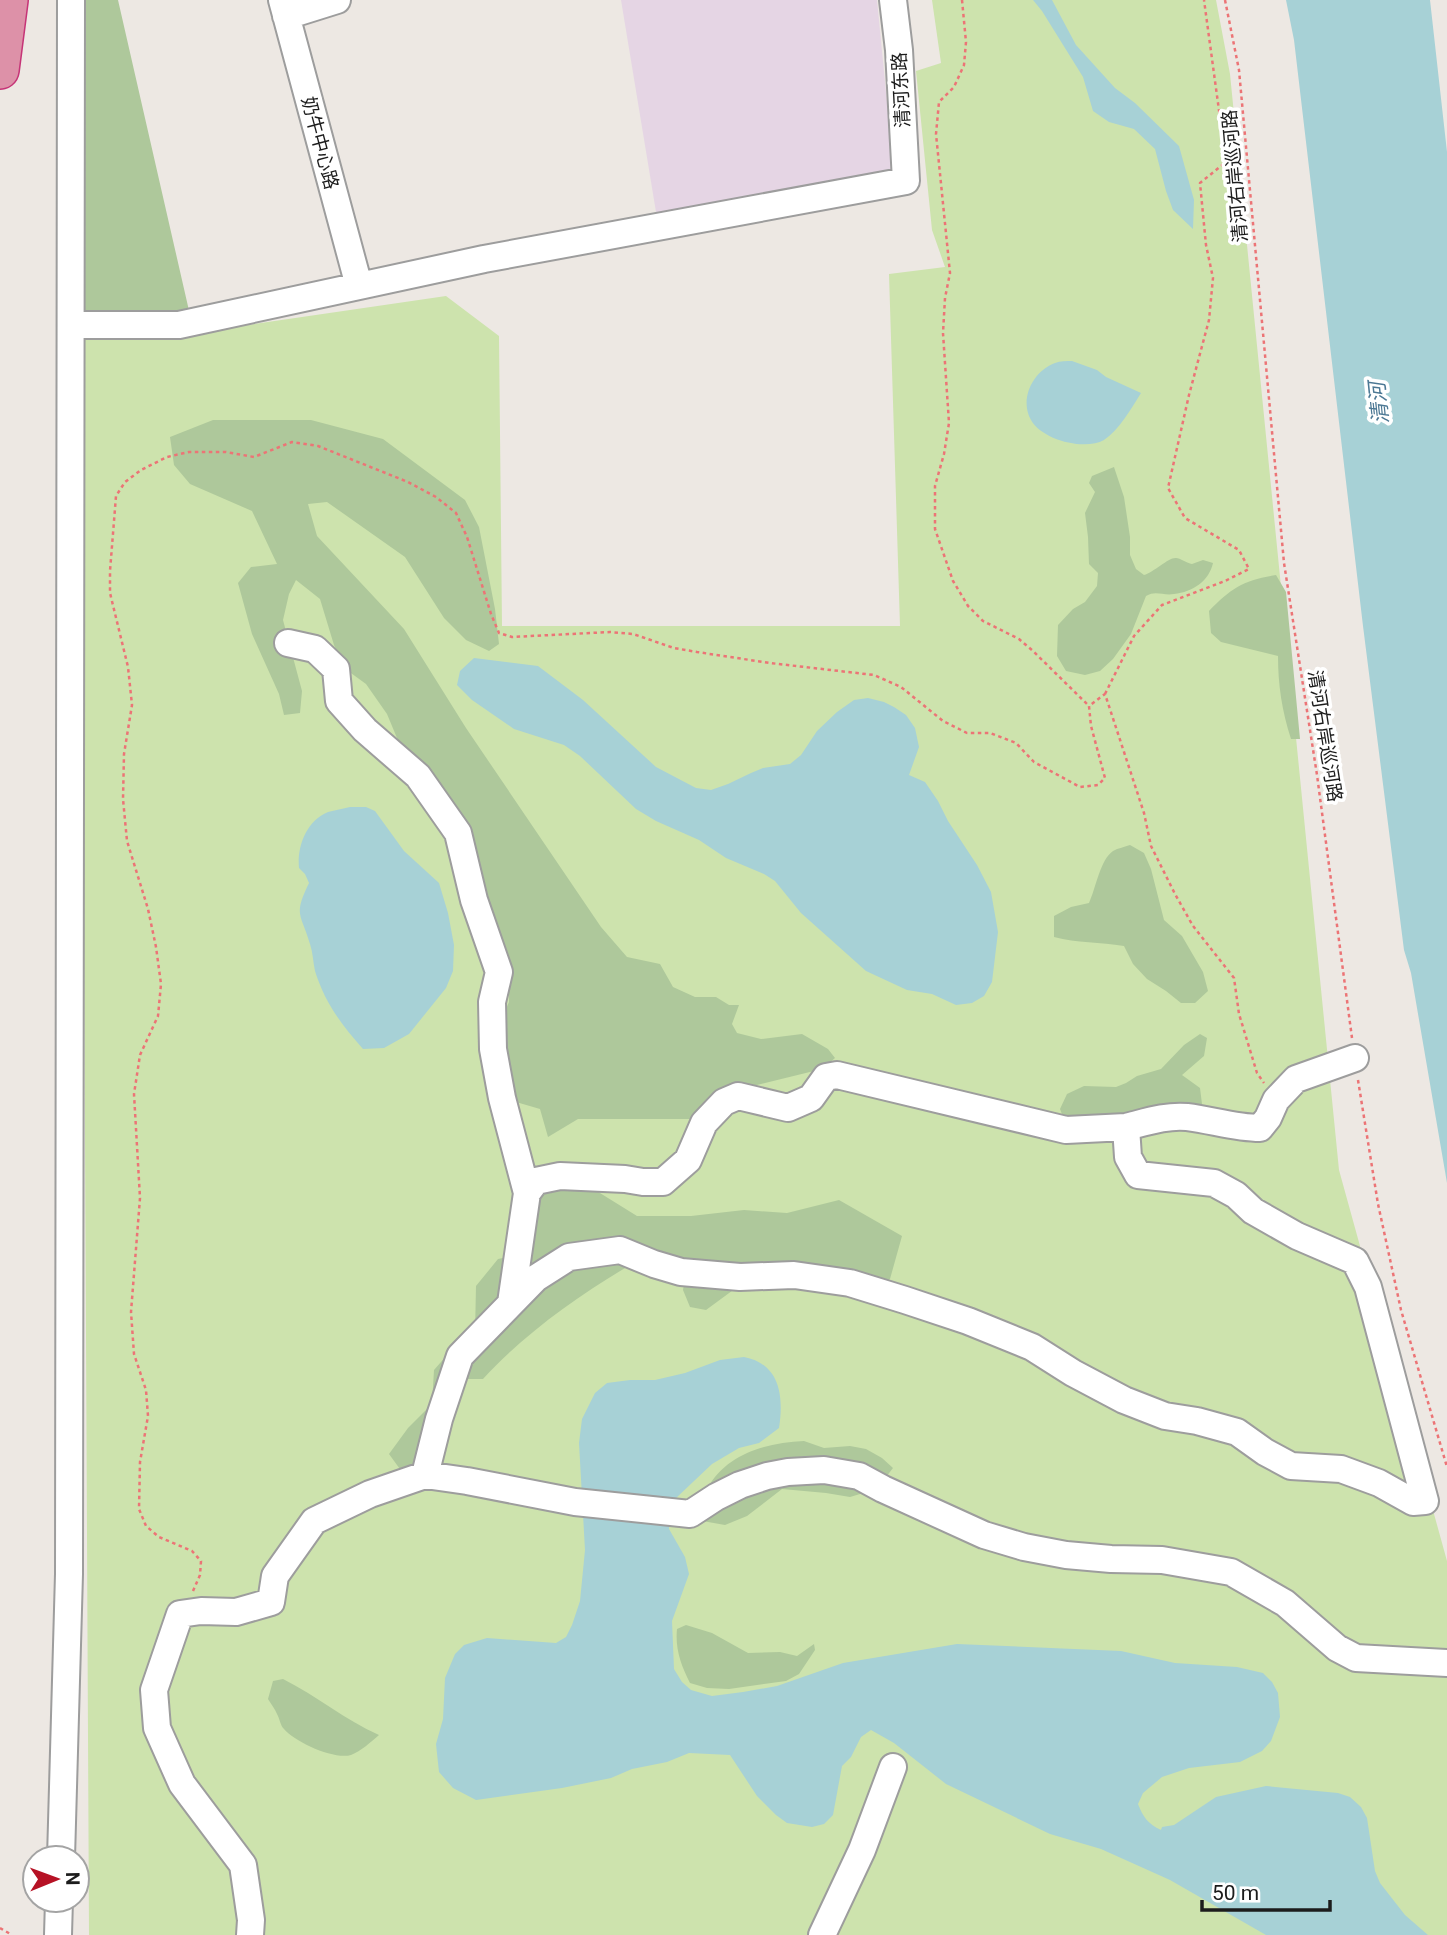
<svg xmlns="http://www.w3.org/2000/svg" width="1447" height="1935" font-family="Roboto,'Noto Sans SC',sans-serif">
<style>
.industrial{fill:#e5d5e4}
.grass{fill:#cde3ad}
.forest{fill:#aec89b}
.water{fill:#a7d1d6}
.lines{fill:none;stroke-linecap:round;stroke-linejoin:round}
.minor-casing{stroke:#9d9d9d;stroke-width:30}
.highway-casing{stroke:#c63477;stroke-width:40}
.path{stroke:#ec7476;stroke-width:2.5;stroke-dasharray:3.5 3.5;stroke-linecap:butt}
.minor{stroke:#fff;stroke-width:26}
.highway{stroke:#dd91a8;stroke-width:37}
.labels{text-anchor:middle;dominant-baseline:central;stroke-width:7;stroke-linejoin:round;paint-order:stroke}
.street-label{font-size:19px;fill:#1c1c1c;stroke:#fff}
.water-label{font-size:21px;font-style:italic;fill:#4c7894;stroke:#fff}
</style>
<rect width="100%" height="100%" fill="#ede8e3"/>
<path class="industrial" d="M 621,0 L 877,0 L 894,174 L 657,218 Z"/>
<path class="grass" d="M 932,0 L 1216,0 L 1230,74 L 1339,1170 L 1447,1561 L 1447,1935 L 89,1935 L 81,334 L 165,337 L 446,296 L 499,336 L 502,626 L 900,626 L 889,274 L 945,267 L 932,230 L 916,71 L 941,63 Z"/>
<path class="forest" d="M 81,0 L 118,0 L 190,315 L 84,318 Z
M 213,420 L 311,420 L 383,439 L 465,500 L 479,527 L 495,609 L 499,644 L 489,651 L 466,640 L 444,618 L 405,557 L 327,502 L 308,504 L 317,536 L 404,629 L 466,728 L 601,927 L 627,957 L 660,964 L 673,987 L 695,997 L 716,997 L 729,1005 L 739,1005 L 732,1024 L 737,1033 L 761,1039 L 802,1034 L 828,1049 L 835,1058 L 822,1069 L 716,1095 L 699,1119 L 578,1119 L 548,1137 L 540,1109 L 516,1102 L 500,1023 L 509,1002 L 509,972 L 460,812 L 402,750 L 387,714 L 366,684 L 344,668 L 334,645 L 320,599 L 296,580 L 289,594 L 283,620 L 302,691 L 300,713 L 284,715 L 279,694 L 252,634 L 238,583 L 251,567 L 277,564 L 252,511 L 190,484 L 174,465 L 170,437 Z
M 1114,467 L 1124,497 L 1130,537 L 1130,555 L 1136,569 L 1144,575 C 1154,572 1169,557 1176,558 C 1180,558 1187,563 1192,564 L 1203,560 L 1213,563 C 1209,581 1193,592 1174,594 C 1163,596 1156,590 1146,596 L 1131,634 L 1113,659 L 1100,671 L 1085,675 L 1066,671 L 1057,656 L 1058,625 L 1073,609 L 1085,602 L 1097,586 L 1098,573 L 1089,564 L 1088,537 L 1085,513 L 1095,492 L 1089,483 L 1092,476 Z
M 1276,575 L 1286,592 L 1300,739 L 1291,739 C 1282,711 1278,685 1278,656 L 1221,642 L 1211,633 L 1209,611 C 1231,588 1244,580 1276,575 Z
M 1130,845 L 1144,853 L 1151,869 L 1164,920 L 1182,936 L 1203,972 L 1208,991 L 1195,1003 L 1181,1003 L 1166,991 L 1147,979 L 1133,964 L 1124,946 C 1100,942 1077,943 1054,937 L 1054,916 L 1071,907 L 1089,903 C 1096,888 1100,860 1113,851 C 1118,848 1125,847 1130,845 Z
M 1200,1034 L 1207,1038 L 1204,1056 L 1182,1075 L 1200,1088 L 1202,1104 L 1191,1107 L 1065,1122 L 1060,1109 L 1067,1094 L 1084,1086 L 1116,1087 L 1126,1083 L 1137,1076 L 1161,1069 L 1184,1045 Z
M 558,1167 L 637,1216 L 691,1216 L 744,1210 L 787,1213 L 839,1200 L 902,1236 L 890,1279 L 869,1292 L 740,1285 L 706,1310 L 690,1307 L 683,1290 L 686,1271 L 642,1258 C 585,1291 528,1330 483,1379 L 464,1379 L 434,1469 L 405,1476 L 389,1454 L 408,1428 L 432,1404 L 434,1370 L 454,1347 L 475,1333 L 476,1286 L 498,1259 L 512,1256 L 532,1207 Z
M 804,1441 L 824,1448 L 850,1446 L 866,1449 L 882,1458 L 893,1468 L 883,1481 L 870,1491 L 850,1497 L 826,1493 L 782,1489 L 747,1516 L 725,1525 L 697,1520 C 700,1510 702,1498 707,1489 C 727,1453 766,1443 804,1441 Z
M 686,1625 L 712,1633 L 748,1653 L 780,1652 L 797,1656 L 814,1644 L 815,1650 L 799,1674 L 786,1681 L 729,1689 L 707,1688 L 690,1683 C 681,1665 675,1649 677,1629 Z
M 283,1679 C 317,1696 345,1720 379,1735 C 371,1742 361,1751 351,1755 C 334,1760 295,1742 284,1729 C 280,1725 280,1719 277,1714 C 275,1709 271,1704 268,1699 L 273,1681 Z"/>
<path class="water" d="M 1033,0 L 1052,0 L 1076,45 L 1115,88 L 1135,103 L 1179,146 L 1194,200 L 1193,229 L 1173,210 L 1166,191 L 1155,149 L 1134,129 L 1109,122 L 1093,111 L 1083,77 L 1042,11 Z
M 1286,0 L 1430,0 L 1447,152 L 1447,1183 L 1411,973 L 1404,950 L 1363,626 L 1294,40 Z
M 1072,361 L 1097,370 L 1106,377 L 1141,393 C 1131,409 1119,430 1104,440 C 1085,451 1042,440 1031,420 C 1019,399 1033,371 1055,363 C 1060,361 1067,361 1072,361 Z
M 474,658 L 538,666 L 583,700 L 656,767 L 696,788 L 711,790 L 728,784 L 751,773 L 763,768 L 790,764 L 801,755 L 817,731 L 837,712 L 854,700 L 868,698 L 884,702 L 894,707 L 906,715 L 915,728 L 919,747 L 909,775 L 925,782 L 938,801 L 948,821 L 977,865 L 991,892 L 998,932 L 992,982 L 984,996 L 972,1003 L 956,1005 L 932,994 L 907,990 L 866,971 L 801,913 L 775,881 L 764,874 L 726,858 L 699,840 L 656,821 L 636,809 L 580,756 L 564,745 L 514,729 L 472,700 L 457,685 L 460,671 Z
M 350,807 L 366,807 L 375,811 L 404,851 L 439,883 L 448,913 L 454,945 L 453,971 L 446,988 L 409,1034 L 384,1048 L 363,1049 C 341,1024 325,1003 315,971 C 313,962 313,953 310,944 C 301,913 293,916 309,883 L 305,874 L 299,868 C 297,847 306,821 328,812 C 335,810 343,809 350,807 Z
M 744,1357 C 780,1364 784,1396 779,1428 L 759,1443 L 739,1448 L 712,1464 L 675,1499 L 670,1512 L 669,1529 L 685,1557 L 689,1574 L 672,1621 L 674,1669 L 682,1682 L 691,1690 L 712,1696 L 743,1692 L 777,1686 L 843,1663 L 957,1644 L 1121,1651 L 1175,1663 L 1237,1667 L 1263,1673 L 1272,1682 L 1278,1693 L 1280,1717 L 1271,1741 L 1262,1751 L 1240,1762 L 1189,1768 L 1162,1777 L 1143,1793 L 1138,1804 C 1143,1817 1148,1824 1161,1830 L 1162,1827 L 1174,1825 L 1216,1797 L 1266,1786 L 1338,1793 L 1350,1797 L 1361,1807 L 1367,1818 L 1375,1871 L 1380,1883 L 1405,1915 L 1428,1935 L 1266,1935 L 1170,1880 L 1101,1849 L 1050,1834 L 946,1784 L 894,1743 L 871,1730 L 861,1737 L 851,1757 L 842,1766 L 833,1815 L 824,1824 L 812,1827 L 787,1823 L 776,1815 L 757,1796 L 730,1755 L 689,1753 L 667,1762 L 632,1769 L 611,1778 L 562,1788 L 476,1800 L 453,1788 L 439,1772 L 436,1744 L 443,1719 L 445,1678 L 455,1654 L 464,1645 L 487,1638 L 556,1643 L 566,1637 L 572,1625 L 580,1601 L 585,1550 L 579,1443 L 582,1419 L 595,1393 L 607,1383 L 630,1380 L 655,1380 L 685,1373 L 720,1360 Z"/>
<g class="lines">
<defs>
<path id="minor" d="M 282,0 L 359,286
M 286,16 L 337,0
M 71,325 L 179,325 L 484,259 L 906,181 L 899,50 L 893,0
M 288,643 L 315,649 L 336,669 L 339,701 L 365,730 L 418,776 L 458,833 L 474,900 L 499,972 L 492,1002 L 493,1049 L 502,1098 L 527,1193
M 511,1303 L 527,1193 L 536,1181 L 560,1176 L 625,1179 L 643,1182 L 663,1182 L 688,1160 L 704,1123 L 724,1102 L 738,1096 L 788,1108 L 811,1098 L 826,1077 L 837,1075 L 1066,1130 L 1126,1127
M 425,1475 L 439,1419 L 460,1356 L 536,1278 L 569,1257 L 620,1250 L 654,1264 L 681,1272 L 740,1277 L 794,1275 L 850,1283 L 905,1300 L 968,1321 L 1032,1347 L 1073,1373 L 1124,1400 L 1165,1416 L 1197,1421 L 1237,1432 L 1265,1452 L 1291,1466 L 1341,1469 L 1379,1483 L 1413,1502 L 1425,1501 L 1368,1287 L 1355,1261 L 1297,1236 L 1253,1211 L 1236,1195 L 1214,1183 L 1138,1175 L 1128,1157 L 1126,1127 C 1146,1122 1167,1115 1187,1117 C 1212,1120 1235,1128 1260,1128 L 1268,1118 L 1276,1100 L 1296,1079 L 1355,1058
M 61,1858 L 69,1574 L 71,0
M 58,1935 L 59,1900
M 250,1935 L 251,1920 L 243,1865 L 182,1784 L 157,1728 L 154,1690 L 180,1614 L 201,1611 L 236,1612 L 271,1602 L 275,1576 L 314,1521 L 370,1494 L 425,1475 L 467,1481 L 575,1502 L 690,1514 L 716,1497 L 740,1485 L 767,1476 L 788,1472 L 824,1470 L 859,1476 L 883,1489 L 984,1535 L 1024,1547 L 1066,1555 L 1111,1559 L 1162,1560 L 1231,1572 L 1285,1603 L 1337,1648 L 1356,1658 L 1447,1663
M 822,1935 L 862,1850 L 893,1767"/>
<path id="highway" d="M 0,70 L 9,0"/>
</defs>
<use href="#minor" class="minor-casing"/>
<use href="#highway" class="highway-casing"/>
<path class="path" d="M 962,0 L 966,42 L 964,65 L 954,87 L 939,102 L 936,134 L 950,273 L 945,298 L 943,333 L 949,423 L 944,454 L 935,486 L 935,529 L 953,581 L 968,606 L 983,621 L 1019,639 L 1033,651 L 1089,706
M 1225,0 L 1239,70 L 1284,563 L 1317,775 L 1352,1038
M 1105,694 L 1134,636 L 1162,605 L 1225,581 L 1249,569 L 1239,550 L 1185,518 L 1168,488 L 1189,395 L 1209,320 L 1213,278 L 1206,245 L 1200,183 L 1226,162 L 1204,0
M 1358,1080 L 1378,1204 L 1401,1310 L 1447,1467
M 193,1591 L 200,1575 L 201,1561 L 192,1551 L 159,1537 L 146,1526 L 139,1509 L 140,1462 L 148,1416 L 146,1390 L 134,1354 L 131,1312 L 140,1198 L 134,1094 L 140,1055 L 158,1016 L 161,984 L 156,947 L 148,909 L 127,841 L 123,799 L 124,754 L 132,705 L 128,667 L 110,593 L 110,571 L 116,496 L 125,482 L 141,470 L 167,457 L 189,452 L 226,452 L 254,457 L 292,442 L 318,446 L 408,482 L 436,497 L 456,513 L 467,537 L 491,614 L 499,633 L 512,637 L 610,632 L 633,634 L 674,648 L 697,652 L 770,663 L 874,675 L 901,687 L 943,721 L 967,733 L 990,733 L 1016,743 L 1034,762 L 1080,787 L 1098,785 L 1105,778 L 1091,726 L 1089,706 L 1105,694 L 1144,813 L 1151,846 L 1175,894 L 1193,926 L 1234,978 L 1239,1014 L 1257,1073 L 1264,1083
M 0,1928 L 12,1935"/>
<use href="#minor" class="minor"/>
<use href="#highway" class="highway"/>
</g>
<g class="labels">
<g class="street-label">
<text transform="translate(901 90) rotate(-93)">清河东路</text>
<text transform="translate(320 143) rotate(75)">奶牛中心路</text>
<text transform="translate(1235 176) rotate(-95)">清河右岸巡河路</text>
<text transform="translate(1325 736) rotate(81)">清河右岸巡河路</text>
</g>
<g class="water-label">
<text transform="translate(1379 403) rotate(-96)">清河</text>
</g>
</g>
<g transform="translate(56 1879) rotate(89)"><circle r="33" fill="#ffffff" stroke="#a4a4a4" stroke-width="2"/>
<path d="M0-5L12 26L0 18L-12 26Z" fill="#b61225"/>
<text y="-10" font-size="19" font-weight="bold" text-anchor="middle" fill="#1c1c1c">N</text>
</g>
<path d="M1202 1900v10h128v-10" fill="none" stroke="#1c1c1c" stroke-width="3.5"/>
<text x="1212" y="1900" font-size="21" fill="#1c1c1c" stroke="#ffffff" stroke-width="5" paint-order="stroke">50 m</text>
</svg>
